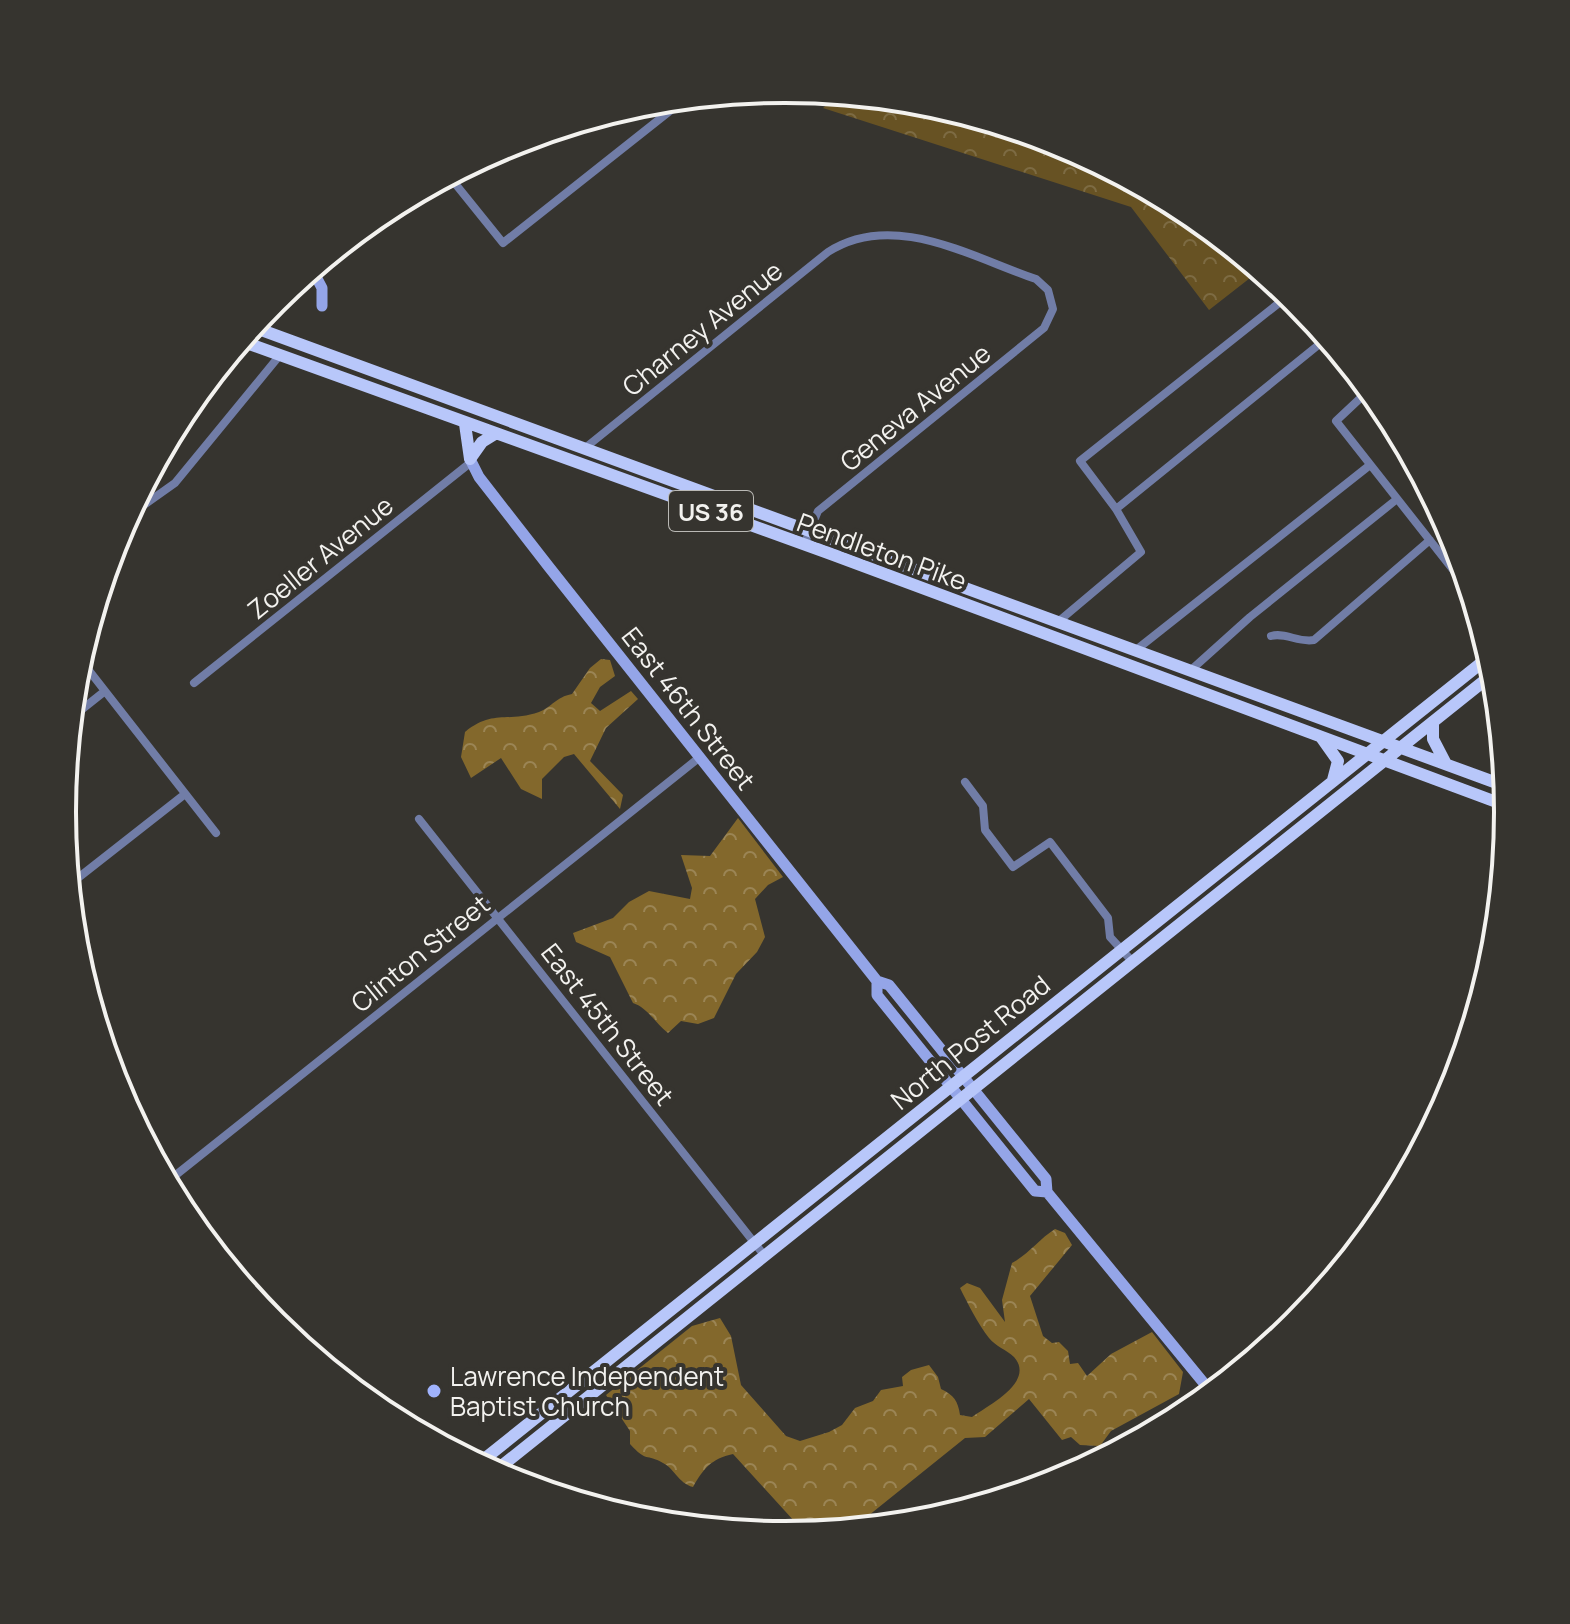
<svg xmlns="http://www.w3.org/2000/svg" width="1570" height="1624" font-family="Manrope,sans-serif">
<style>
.forest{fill:url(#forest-crowns)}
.park{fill:url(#park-crowns)}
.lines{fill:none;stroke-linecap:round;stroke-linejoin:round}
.street{stroke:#717da7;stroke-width:8}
.secondary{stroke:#94a5e8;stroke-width:11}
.primary{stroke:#b8c7fa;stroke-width:12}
.poi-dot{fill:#a0b3fd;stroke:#36342f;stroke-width:3}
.labels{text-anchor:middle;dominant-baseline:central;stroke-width:8;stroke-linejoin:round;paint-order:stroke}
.shield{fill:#36342f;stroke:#bab9b5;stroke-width:2}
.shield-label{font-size:24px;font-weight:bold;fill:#f3f2ef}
.street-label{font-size:26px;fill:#f3f2ef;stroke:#36342f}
.poi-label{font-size:26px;fill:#f3f2ef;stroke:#36342f;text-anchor:start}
.rim{fill:none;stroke:#f3f2ef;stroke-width:4}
</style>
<defs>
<pattern id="forest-crowns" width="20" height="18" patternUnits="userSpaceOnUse" patternTransform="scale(2)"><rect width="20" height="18" fill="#83682c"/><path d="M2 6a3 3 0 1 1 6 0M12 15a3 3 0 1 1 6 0" fill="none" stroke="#9b8555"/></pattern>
<pattern id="park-crowns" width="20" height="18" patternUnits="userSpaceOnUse" patternTransform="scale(2)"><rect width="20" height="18" fill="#675223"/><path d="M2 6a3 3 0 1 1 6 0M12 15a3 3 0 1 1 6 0" fill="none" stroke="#7d6b43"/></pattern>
</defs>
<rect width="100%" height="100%" fill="#36342f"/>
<path class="forest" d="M 601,659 L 610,660 L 615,676 L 600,687 L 591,703 L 600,711 L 631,691 L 638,699 L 606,728 L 590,761 L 623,795 L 620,809 L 574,754 L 564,757 L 542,779 L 542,799 L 521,789 L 501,758 L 471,778 L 461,757 L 465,732 C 493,709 507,723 539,712 C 552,707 556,697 572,694 L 590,668 Z
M 738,818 L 783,877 L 768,885 L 755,899 L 765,937 L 757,952 L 736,974 L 714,1018 L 698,1024 L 681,1021 L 668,1033 C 655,1023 648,1008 633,1003 L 610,957 L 576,942 L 573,933 L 613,918 L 629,902 L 649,891 L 690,899 L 692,888 L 681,855 L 710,856 Z
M 1055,1229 L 1065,1233 L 1072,1245 L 1030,1296 L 1043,1336 L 1052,1343 L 1059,1342 L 1068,1351 L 1070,1364 L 1078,1363 L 1087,1376 L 1111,1354 L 1152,1332 L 1183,1372 L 1179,1394 L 1111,1431 L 1100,1446 L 1080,1445 L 1071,1437 L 1062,1440 L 1029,1399 L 985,1437 L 965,1438 L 853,1528 L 805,1533 L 733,1454 C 711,1459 704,1468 693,1487 C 678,1483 675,1469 663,1463 C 646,1453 647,1463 630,1444 L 630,1431 L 606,1395 L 692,1326 L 720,1318 L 731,1336 L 741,1385 L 786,1436 L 800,1441 L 829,1432 L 842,1425 L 855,1408 L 873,1401 L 881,1390 L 903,1386 L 902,1377 L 911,1370 L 929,1365 L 938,1377 L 941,1389 C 954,1395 958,1401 960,1415 L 972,1417 C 987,1406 1036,1382 1014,1357 C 1007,1350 995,1346 989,1338 C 978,1324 968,1304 960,1288 L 967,1283 L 980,1288 L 1005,1322 L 1002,1300 L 1012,1263 C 1029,1254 1039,1239 1055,1229 Z"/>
<path class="park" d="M 839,94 L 926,103 L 1062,144 L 1187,211 L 1259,271 L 1209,310 L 1131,207 L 823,108 Z"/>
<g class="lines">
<path class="street" d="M 449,176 L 503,243 L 685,99
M 1369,390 L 1336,421 L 1469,590
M 585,448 L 828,252 C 893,210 971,257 1036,279 L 1048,290 L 1053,309 L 1044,328 L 818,511 L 804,545
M 1116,509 L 1327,338
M 127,517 L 175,483 L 280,355
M 1059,621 L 1141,552 L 1116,509 L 1080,461 L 1289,295
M 1271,636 C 1286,632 1298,643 1314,640 L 1430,540
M 1136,650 L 1370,465
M 80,659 L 216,833
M 1191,670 L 1250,617 L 1397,499
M 194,683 L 470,463
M 71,718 L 105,691
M 965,782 L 983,806 L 985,830 L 1013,867 L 1050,842 L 1108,918 L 1110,937 L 1132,961
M 419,819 L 764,1255
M 69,885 L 185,794
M 167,1182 L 700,757"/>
<path class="secondary" d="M 312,269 L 322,288 L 322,306
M 470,459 L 479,477 L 549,567 L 877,981 L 889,985 L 1046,1179 L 1047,1192 L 1212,1393
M 877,981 L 877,995 L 1035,1191 L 1047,1192"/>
<path class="primary" d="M 253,327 L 1505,786
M 241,341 L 831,554 L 1507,806
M 465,424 L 470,459
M 470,459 L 482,442 L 495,434
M 1433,722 L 1433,739 L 1446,764
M 1321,737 L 1338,761 L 1333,780
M 478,1464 L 1490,656
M 494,1472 L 1494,673"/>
</g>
<circle class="poi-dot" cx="434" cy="1391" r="8"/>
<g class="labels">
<rect class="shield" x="669" y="491" width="84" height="40" rx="6"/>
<g class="shield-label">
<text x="711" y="511">US 36</text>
</g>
<g class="street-label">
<text transform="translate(702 328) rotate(-39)">Charney Avenue</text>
<text transform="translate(915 407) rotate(-39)">Geneva Avenue</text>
<text transform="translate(882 551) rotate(20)">Pendleton Pike</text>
<text transform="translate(320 557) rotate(-39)">Zoeller Avenue</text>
<text transform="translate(689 708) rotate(52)">East 46th Street</text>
<text transform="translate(420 953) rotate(-39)">Clinton Street</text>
<text transform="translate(608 1024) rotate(52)">East 45th Street</text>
<text transform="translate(970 1042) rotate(-39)">North Post Road</text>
</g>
<g class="poi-label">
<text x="450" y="1376">Lawrence Independent<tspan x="450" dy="30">Baptist Church</tspan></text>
</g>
</g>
<path d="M0 0H1570V1624H0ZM76 812a709 709 0 1 1 1418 0a709 709 0 1 1-1418 0Z" fill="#36342f" fill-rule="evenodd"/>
<path class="rim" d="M76 812a709 709 0 1 1 1418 0a709 709 0 1 1-1418 0Z"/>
</svg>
